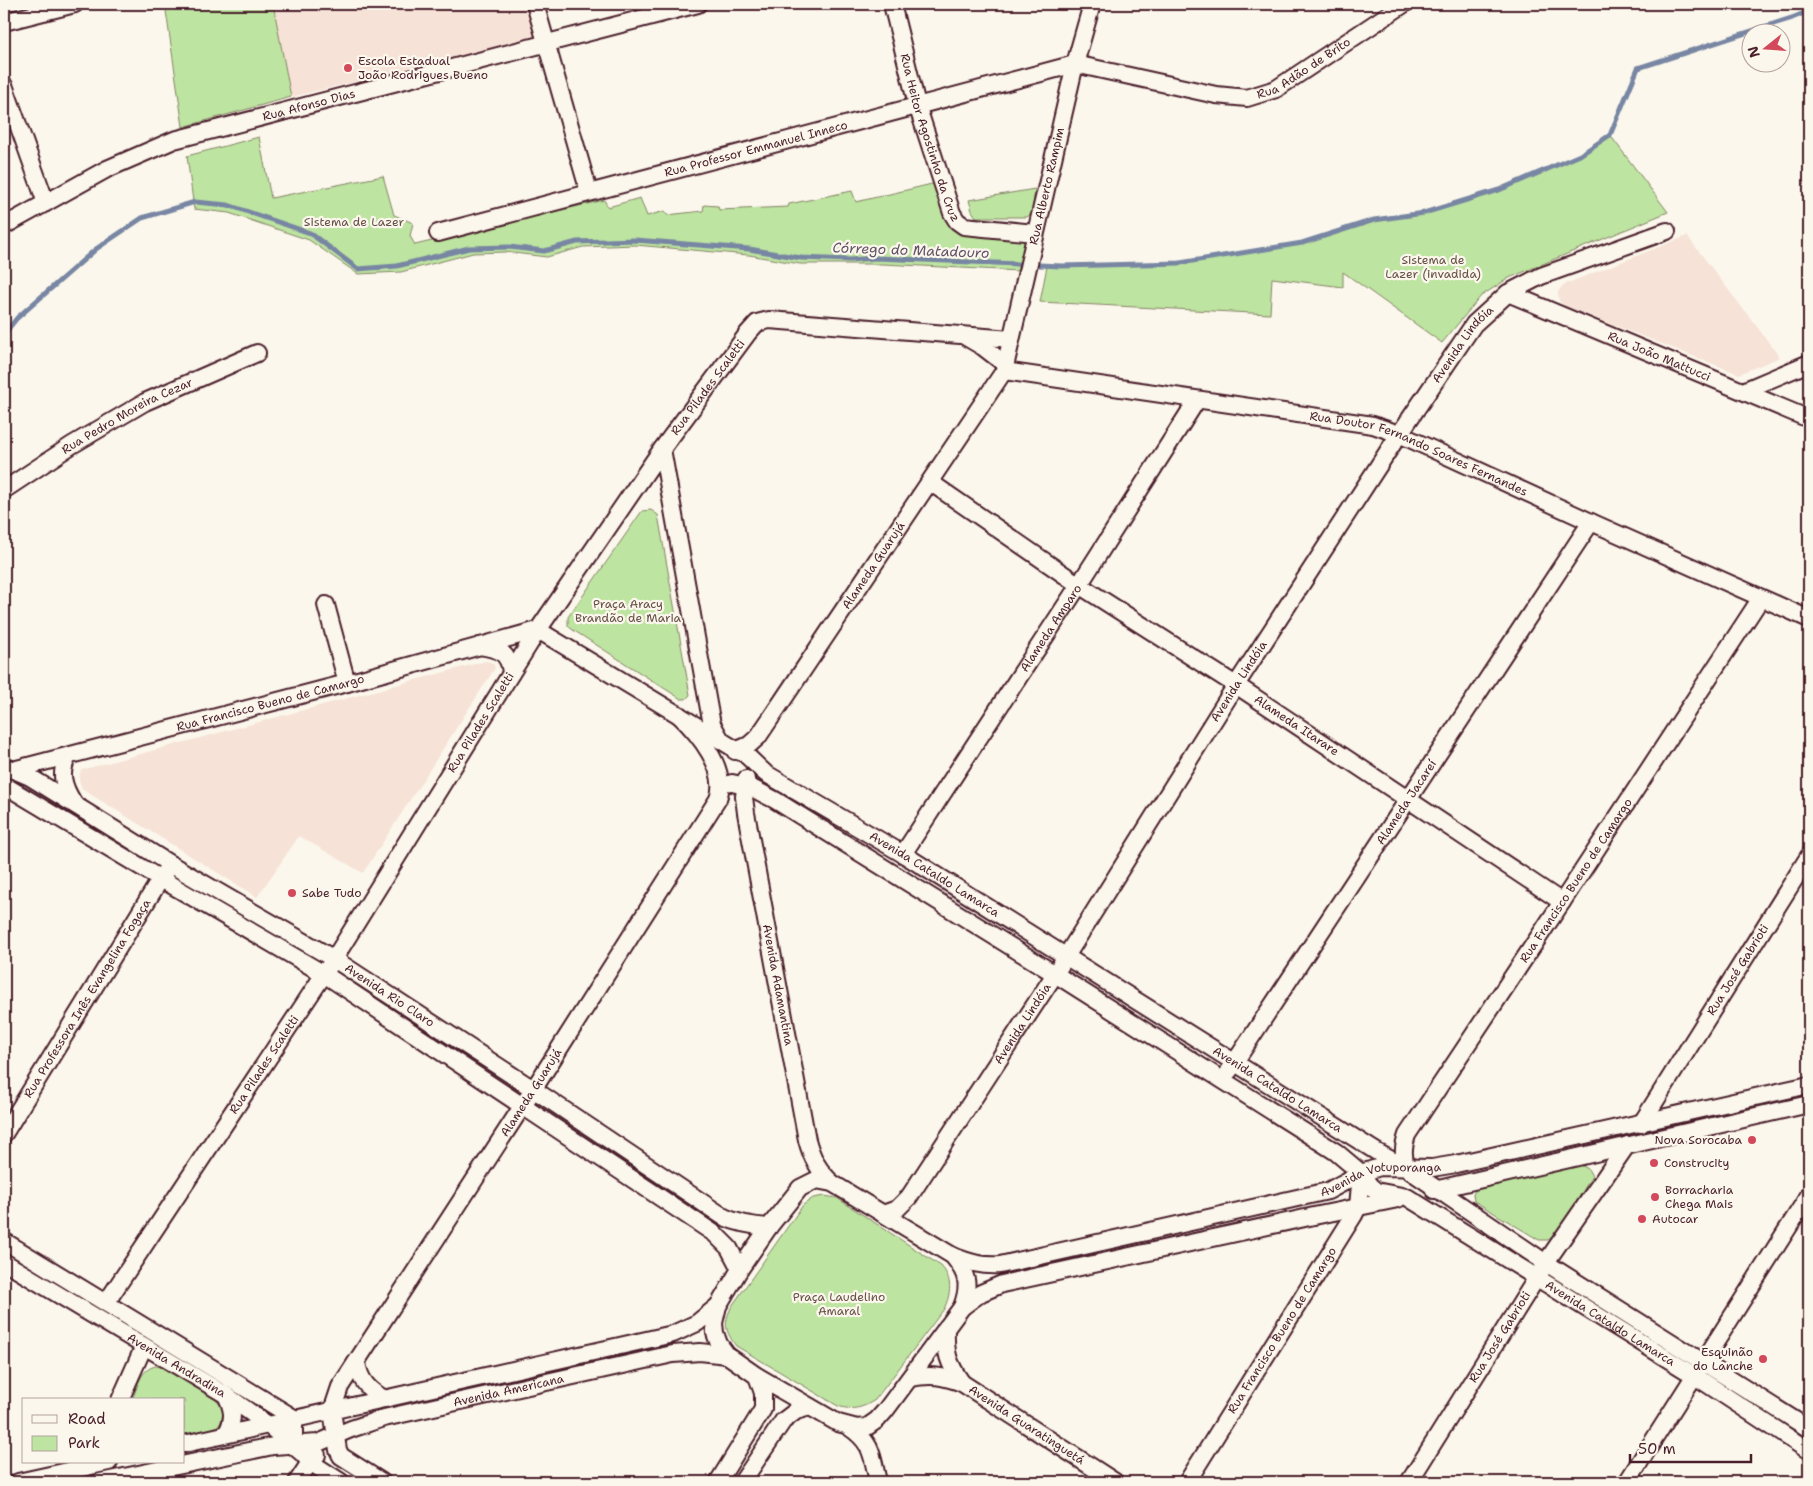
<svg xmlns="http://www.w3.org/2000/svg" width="1813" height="1486" font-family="'Shantell Sans',sans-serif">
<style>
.built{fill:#f6e2d6}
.green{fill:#bde4a0;stroke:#848266}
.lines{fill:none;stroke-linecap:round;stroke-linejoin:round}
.stream{stroke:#7886a3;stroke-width:5}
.minor-casing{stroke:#4a1f2b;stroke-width:20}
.minor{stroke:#fbf7ec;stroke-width:16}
.poi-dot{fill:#d1495b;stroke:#fbf7ec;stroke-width:2}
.labels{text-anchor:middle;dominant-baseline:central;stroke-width:4.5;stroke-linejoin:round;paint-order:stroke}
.poi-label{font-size:12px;fill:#4a1f2b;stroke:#fbf7ec;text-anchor:start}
.street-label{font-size:12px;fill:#4a1f2b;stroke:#fbf7ec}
.park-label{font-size:12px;fill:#675048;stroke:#fbf7ec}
.water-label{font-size:14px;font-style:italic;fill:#615267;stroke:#fbf7ec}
</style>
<rect width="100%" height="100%" fill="#fbf7ec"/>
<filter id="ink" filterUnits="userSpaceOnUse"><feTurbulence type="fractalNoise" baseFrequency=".02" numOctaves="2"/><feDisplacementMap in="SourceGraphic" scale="10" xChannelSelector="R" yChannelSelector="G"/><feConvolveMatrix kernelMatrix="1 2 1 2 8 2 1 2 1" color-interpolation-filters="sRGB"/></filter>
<g filter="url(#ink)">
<path class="built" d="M 273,4 L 531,4 L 537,36 L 531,40 L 291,97 Z
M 1687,236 L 1780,357 L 1739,374 L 1565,306 L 1559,301 L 1558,292 L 1563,285 Z
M 486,661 L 493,663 L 495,668 L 363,873 L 299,836 L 257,897 L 82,789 L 79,780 L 81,770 Z"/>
<path class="green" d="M 165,4 L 273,4 L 291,97 L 183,127 Z
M 1610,135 L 1668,212 L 1509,278 L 1481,296 L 1442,343 L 1343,272 L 1343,287 L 1272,278 L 1270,314 L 1040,302 L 1047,266 L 1180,263 L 1302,243 L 1374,220 L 1427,212 L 1499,190 L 1580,155 Z
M 259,137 L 271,198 L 383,176 L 394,215 L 413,223 L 410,236 L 415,245 L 604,200 L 608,207 L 640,198 L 647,216 L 665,211 L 667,215 L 703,211 L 704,205 L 718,206 L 719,210 L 788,207 L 789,204 L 852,191 L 856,202 L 936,183 L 947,217 L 1023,238 L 1026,242 L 1020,271 L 883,264 L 800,264 L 749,255 L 635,245 L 583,247 L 547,257 L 505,252 L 473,253 L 401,272 L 358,274 L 309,240 L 229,213 L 194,209 L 187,156 Z
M 1035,189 L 1032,214 L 1027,217 L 976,217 L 972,211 L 969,200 Z
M 651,510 L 658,515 L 690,695 L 686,699 L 681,699 L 573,630 L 568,626 L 568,617 L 642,511 Z
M 1581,1165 L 1588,1169 L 1592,1176 L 1557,1234 L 1548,1240 L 1539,1240 L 1474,1201 L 1473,1194 L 1477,1188 Z
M 824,1196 L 837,1198 L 941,1266 C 953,1279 951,1294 944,1309 L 875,1400 C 863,1408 852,1411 838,1406 L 736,1346 C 725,1331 723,1323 732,1306 L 803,1205 L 813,1198 Z
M 156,1366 L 165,1368 L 215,1399 L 222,1407 L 223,1415 L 220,1424 L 214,1428 L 184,1436 L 184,1400 L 132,1400 C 138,1386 140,1369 156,1366 Z"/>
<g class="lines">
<path class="stream" d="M 4,334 L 17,318 L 96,249 L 142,218 L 195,202 L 228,205 L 310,233 L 358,269 L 397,266 L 469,248 L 509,247 L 544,251 L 577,242 L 635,240 L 749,249 L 801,258 L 850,260 L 876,258 L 1062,266 L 1180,263 L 1302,243 L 1374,220 L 1424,213 L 1499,190 L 1580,155 L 1610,135 L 1638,68 L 1792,18 L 1809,11"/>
<defs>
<g id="minor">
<path d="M 535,4 L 589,192"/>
<path id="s1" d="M 892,4 L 917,105 L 952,213 L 957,221 L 964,226 L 1035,233"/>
<path d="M 4,22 L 75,4"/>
<path d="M 4,85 L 46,203"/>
<path id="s2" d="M 4,226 L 107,169 L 174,140 L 698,4"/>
<path id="s3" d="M 438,233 L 1075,64 L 1216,95 L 1247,98 L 1276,89 L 1404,4"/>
<path id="s4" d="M 1508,293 L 1809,419"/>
<path d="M 966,337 L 983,347 L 1005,364"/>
<path id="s5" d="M 1004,371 L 1373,425 L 1399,434 L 1591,522 L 1809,619"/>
<path d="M 1743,391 L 1809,363"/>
<path d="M 662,449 L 709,709 L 712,724 L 721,740"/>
<path id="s6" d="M 930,482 L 1079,585 L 1242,689 L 1562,902"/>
<path id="s7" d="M 4,490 L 72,445 L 145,402 L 257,353"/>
<path d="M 326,605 L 347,683"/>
<path d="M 480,646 C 499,649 509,652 511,673"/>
<path id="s8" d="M 735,751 L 749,745 L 758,737 L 1004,371 L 1075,64 L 1092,4"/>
<path id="s9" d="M 745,754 L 765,773 L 903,854 L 1377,1152 L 1406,1168 L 1546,1263 L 1809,1429"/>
<path d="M 68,756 C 59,773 63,786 73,802"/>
<path id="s10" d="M 4,766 L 30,777 L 170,864 L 334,959 L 533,1089 L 724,1217 C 739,1224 753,1226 769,1227"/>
<path id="s11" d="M 13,770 L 347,683 L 538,630 L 740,752"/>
<path id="s12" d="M 746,779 L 744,797 L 746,813 L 807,1140 C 812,1158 818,1170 832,1183"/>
<path id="s13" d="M 732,783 L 750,787 L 775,800 L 1055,974 L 1336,1152 L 1361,1173 L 1370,1186 L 1376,1191 L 1407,1197 L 1695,1376 L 1809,1451"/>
<path d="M 4,785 L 161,879 L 324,974 L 715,1234 L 729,1248 L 740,1269"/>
<path id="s14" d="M 903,854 L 1079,585 L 1197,400"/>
<path id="s15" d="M 1229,1071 L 1591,522"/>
<path id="s16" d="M 1641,1124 L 1809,856"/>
<path id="s17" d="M 4,1134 L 166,870"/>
<path id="s18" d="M 1406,1168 C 1403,1155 1403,1147 1407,1135 L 1562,902 L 1761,598"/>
<path d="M 816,1180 L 832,1183 L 953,1256 C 968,1275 970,1285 962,1307 L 885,1411 L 877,1420 L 867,1427 L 857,1428 L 838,1423 L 757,1376 L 727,1355 L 719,1344 L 715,1333 L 714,1323 L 718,1306 L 740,1269 L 769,1227 L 800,1188 Z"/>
<path d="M 1434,1190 L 1809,1104"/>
<path id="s19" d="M 883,1214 L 897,1209 L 909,1197 L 1055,974 L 1236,685 L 1392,445 L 1474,324 L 1508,293 L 1541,276 L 1667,231"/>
<path d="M 4,1241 L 294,1418 L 294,1446"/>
<path id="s20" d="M 953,1256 C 970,1263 982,1266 1000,1265 L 1328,1191 L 1361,1173 L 1380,1167 L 1432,1168 L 1456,1164 L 1809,1085"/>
<path id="s21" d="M 4,1262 L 226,1395 L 268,1425 L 302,1453 L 310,1462 L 341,1482"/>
<path id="s22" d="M 106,1303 L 334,959 L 538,630 L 662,449 L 748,333 L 757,323 L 769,320 L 1011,339"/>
<path d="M 962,1307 L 981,1293 L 1002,1284 L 1314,1216 L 1398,1199"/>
<path d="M 946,1328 C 945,1353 948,1363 962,1383"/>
<path d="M 357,1362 C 359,1380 369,1391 385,1399"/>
<path id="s23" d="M 910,1378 C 932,1374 942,1376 962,1383 L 1115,1482"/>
<path d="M 226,1395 C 233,1409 235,1419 226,1434"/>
<path d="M 120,1400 L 144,1346"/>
<path d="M 849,1427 C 873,1443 872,1456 878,1482"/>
<path d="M 184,1444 L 673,1334 L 697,1323 L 718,1306"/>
<path d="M 18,1482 L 109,1462"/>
<path id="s24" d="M 100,1482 L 273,1446 L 318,1443 L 351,1429 L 384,1418 L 673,1354 L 700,1352 L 727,1355"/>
<path d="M 297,1482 L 310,1462 L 317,1455"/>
<path id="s25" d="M 382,1482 L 341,1456 L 338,1450 L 332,1411 L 340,1387 L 540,1079 L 718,799 C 729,770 698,733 678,714"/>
<path d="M 718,1482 L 763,1409 L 763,1393 L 757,1376"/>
<path d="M 742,1482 L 783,1421 L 796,1411 L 810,1407"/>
<path id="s26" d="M 1187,1482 L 1354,1215 L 1358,1207 L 1361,1173"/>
<path id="s27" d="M 1409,1482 L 1551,1255 L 1627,1145"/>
<path d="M 1627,1482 L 1809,1195"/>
</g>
</defs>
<use href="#minor" class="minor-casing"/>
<use href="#minor" class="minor"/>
</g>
</g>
<g class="poi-dot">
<circle cx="348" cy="68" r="5"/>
<circle cx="292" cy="893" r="5"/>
<circle cx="1752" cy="1140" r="5"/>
<circle cx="1654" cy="1163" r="5"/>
<circle cx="1655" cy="1197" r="5"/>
<circle cx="1642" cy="1219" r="5"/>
<circle cx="1763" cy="1359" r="5"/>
</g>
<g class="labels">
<g class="poi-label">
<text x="358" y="61">Escola Estadual<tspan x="358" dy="14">João Rodrigues Bueno</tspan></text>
<text x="302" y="893">Sabe Tudo</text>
<text x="1742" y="1140" text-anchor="end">Nova Sorocaba</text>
<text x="1664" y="1163">Construcity</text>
<text x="1665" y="1190">Borracharia<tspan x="1665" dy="14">Chega Mais</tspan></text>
<text x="1652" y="1219">Autocar</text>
<text x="1753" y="1352" text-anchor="end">Esquinão<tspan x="1753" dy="14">do Lanche</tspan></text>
</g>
<g class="street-label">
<text stroke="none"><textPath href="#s3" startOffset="899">Rua Adão de Brito</textPath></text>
<text stroke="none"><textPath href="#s2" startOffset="330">Rua Afonso Dias</textPath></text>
<text stroke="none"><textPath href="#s1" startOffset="139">Rua Heitor Agostinho da Cruz</textPath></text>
<text stroke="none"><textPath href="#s3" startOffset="329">Rua Professor Emmanuel Inneco</textPath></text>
<text stroke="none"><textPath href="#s8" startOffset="658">Rua Alberto Rampim</textPath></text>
<text stroke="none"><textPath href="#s19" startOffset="1049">Avenida Lindóia</textPath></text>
<text stroke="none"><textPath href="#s4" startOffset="164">Rua João Mattucci</textPath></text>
<text stroke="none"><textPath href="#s22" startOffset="1096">Rua Pilades Scaletti</textPath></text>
<text stroke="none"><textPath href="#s7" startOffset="144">Rua Pedro Moreira Cezar</textPath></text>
<text stroke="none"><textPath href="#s5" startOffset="425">Rua Doutor Fernando Soares Fernandes</textPath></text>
<text stroke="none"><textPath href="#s8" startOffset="234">Alameda Guarujá</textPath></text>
<text stroke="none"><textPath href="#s14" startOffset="270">Alameda Amparo</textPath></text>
<text stroke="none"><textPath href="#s19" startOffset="644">Avenida Lindóia</textPath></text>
<text stroke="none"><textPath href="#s11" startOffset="266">Rua Francisco Bueno de Camargo</textPath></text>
<text stroke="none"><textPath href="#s22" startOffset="691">Rua Pilades Scaletti</textPath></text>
<text stroke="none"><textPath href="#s6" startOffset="440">Alameda Itarare</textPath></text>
<text stroke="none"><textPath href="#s15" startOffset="322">Alameda Jacareí</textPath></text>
<text stroke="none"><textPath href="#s9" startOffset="225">Avenida Cataldo Lamarca</textPath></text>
<text stroke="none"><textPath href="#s18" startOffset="339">Rua Francisco Bueno de Camargo</textPath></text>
<text stroke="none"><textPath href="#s16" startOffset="182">Rua José Gabrioti</textPath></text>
<text stroke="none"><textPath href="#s12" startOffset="209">Avenida Adamantina</textPath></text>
<text stroke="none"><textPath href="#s10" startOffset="449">Avenida Rio Claro</textPath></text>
<text stroke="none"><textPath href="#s17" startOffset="159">Rua Professora Inês Evangelina Fogaça</textPath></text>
<text stroke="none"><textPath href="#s19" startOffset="239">Avenida Lindóia</textPath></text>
<text stroke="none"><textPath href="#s22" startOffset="286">Rua Pilades Scaletti</textPath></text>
<text stroke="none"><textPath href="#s9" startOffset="630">Avenida Cataldo Lamarca</textPath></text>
<text stroke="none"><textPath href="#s25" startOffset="471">Alameda Guarujá</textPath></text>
<text stroke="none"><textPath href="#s20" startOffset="440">Avenida Votuporanga</textPath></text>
<text stroke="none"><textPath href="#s13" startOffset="1036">Avenida Cataldo Lamarca</textPath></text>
<text stroke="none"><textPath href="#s26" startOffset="179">Rua Francisco Bueno de Camargo</textPath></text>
<text stroke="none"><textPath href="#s27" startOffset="171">Rua José Gabrioti</textPath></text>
<text stroke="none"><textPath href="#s21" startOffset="201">Avenida Andradina</textPath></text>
<text stroke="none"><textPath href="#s24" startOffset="420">Avenida Americana</textPath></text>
<text stroke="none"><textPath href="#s23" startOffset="130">Avenida Guaratinguetá</textPath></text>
</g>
<g class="park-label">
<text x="354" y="222">Sistema de Lazer</text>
<text x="1433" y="260">Sistema de<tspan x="1433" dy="14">Lazer (invadida)</tspan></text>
<text x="628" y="604">Praça Aracy<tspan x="628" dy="14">Brandão de Maria</tspan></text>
<text x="839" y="1297">Praça Laudelino<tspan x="839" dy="14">Amaral</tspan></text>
</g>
<g class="water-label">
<text transform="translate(911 250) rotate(2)">Córrego do Matadouro</text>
</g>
</g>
<rect width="1813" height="1486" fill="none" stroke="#fbf7ec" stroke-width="20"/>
<rect x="10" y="10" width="1793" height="1466" fill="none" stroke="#4a1f2b" stroke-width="2" filter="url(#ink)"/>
<rect x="22" y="1398" width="162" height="65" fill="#fbf7ec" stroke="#b4a19f"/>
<rect x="32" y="1415" width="25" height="8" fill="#fbf7ec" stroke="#b4a19f"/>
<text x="68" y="1424" font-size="15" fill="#4a1f2b">Road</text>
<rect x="32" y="1436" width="25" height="15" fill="#bde4a0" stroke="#b4a19f"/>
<text x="68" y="1448" font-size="15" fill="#4a1f2b">Park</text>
<g transform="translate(1766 48) rotate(253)"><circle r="24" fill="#fbf7ec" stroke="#b4a19f"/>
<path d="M0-4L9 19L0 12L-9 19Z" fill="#d1495b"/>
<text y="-8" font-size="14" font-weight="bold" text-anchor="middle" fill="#4a1f2b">N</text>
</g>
<path d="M1630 1454v8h121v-8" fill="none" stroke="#4a1f2b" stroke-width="2.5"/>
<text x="1638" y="1454" font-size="15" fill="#4a1f2b" stroke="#fbf7ec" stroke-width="4" paint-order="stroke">50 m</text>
</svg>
